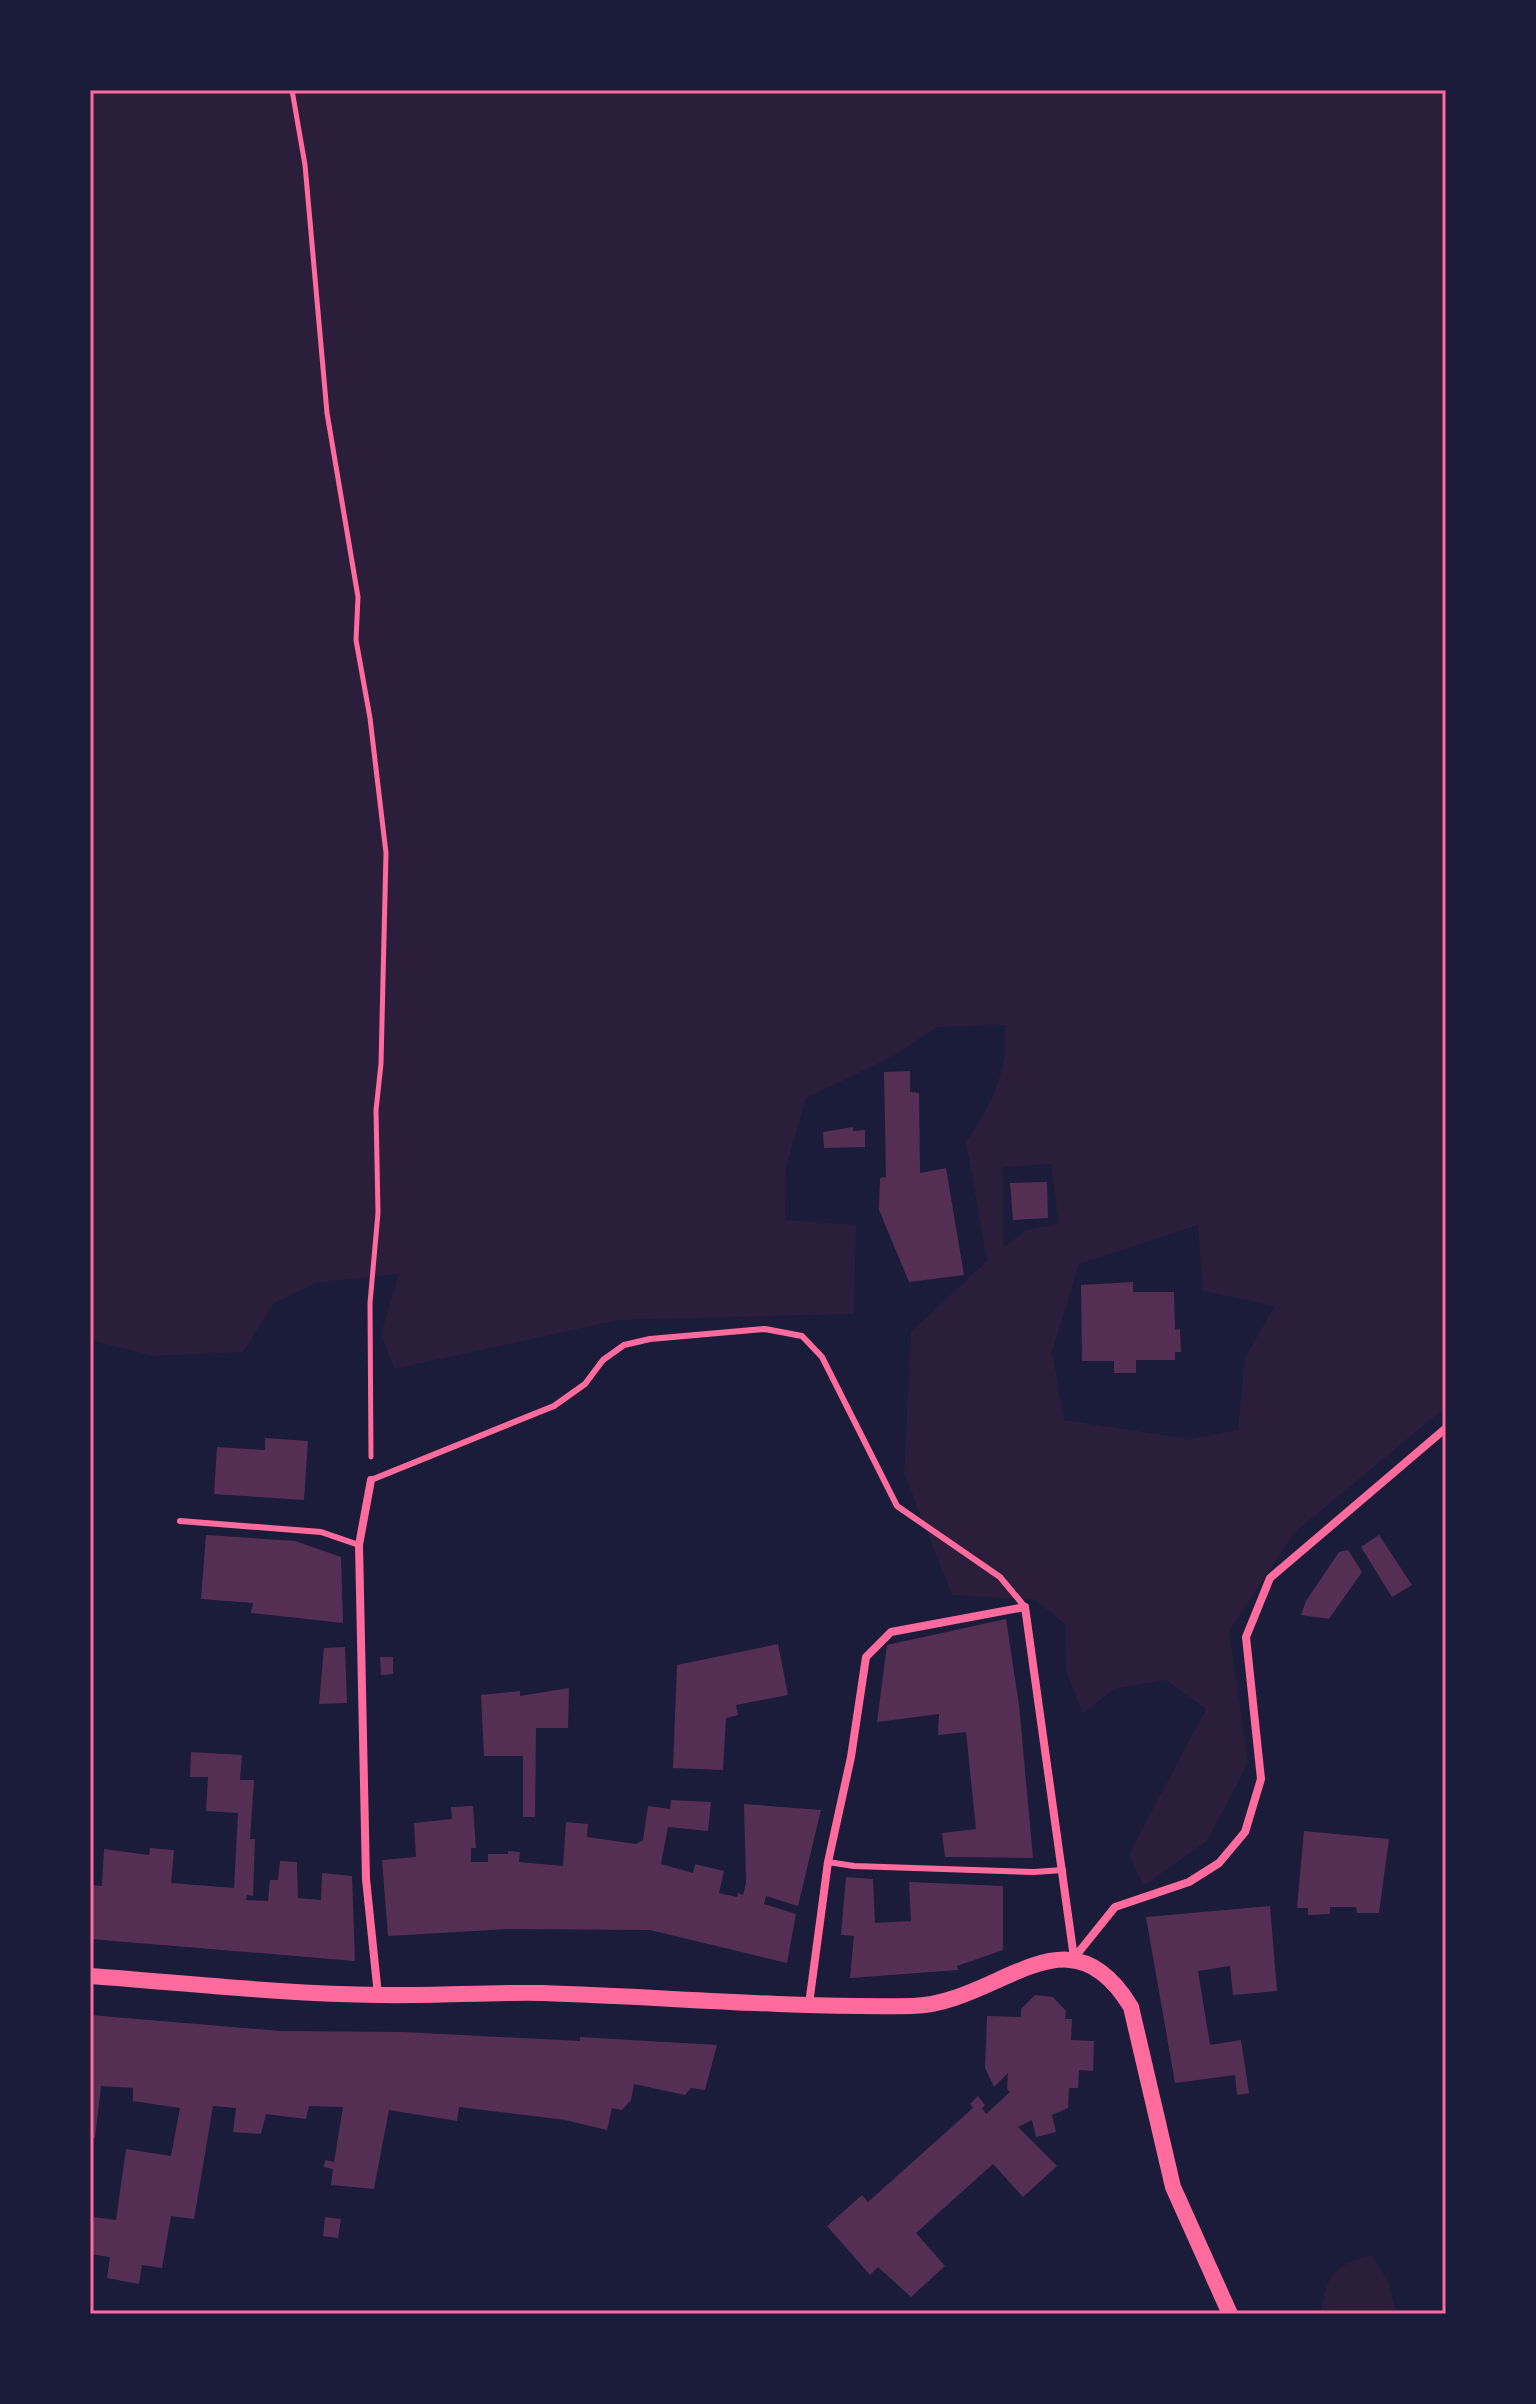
<svg xmlns="http://www.w3.org/2000/svg" width="1536" height="2404" font-family="Signika,sans-serif">
<style>
.green{fill:#2a1e3b;fill-rule:evenodd}
.building{fill:#542f53}
.lines{fill:none;stroke-linecap:round;stroke-linejoin:round}
.path{stroke:#ff6b9d;stroke-width:5}
.service{stroke:#ff6b9d;stroke-width:6}
.minor{stroke:#ff6b9d;stroke-width:8}
.secondary{stroke:#ff6b9d;stroke-width:16}
.neatline{fill:none;stroke:#ff6b9d;stroke-width:3}
</style>
<rect width="100%" height="100%" fill="#1b1b3a"/>
<path class="green" d="M 90,90 L 1446,90 L 1446,1407 L 1294,1533 L 1229,1631 L 1248,1763 L 1207,1841 L 1143,1886 L 1129,1854 L 1206,1709 L 1166,1680 L 1113,1689 L 1083,1714 L 1066,1670 L 1065,1624 L 1035,1600 L 952,1595 L 904,1473 L 911,1332 L 987,1261 L 966,1142 C 993,1101 1007,1075 1005,1025 L 937,1027 L 892,1057 L 806,1098 L 786,1168 L 785,1220 L 856,1225 L 854,1314 L 619,1320 L 394,1369 L 381,1333 L 399,1274 L 316,1283 L 274,1303 L 243,1352 L 154,1356 L 90,1340 ZM 1051,1164 L 1059,1224 L 1026,1230 L 1004,1247 L 1003,1167 ZM 1198,1225 L 1203,1291 L 1275,1306 L 1245,1357 L 1238,1430 L 1190,1439 L 1064,1420 L 1052,1352 L 1079,1264 Z
M 1371,2255 L 1389,2282 L 1396,2314 L 1321,2314 C 1326,2275 1333,2266 1371,2255 Z"/>
<path class="building" d="M 910,1071 L 910,1092 L 919,1093 L 920,1173 L 946,1168 L 964,1275 L 909,1282 L 879,1210 L 880,1178 L 886,1177 L 884,1072 Z
M 853,1127 L 853,1131 L 865,1130 L 865,1147 L 824,1148 L 823,1132 Z
M 1047,1182 L 1048,1218 L 1013,1220 L 1010,1183 Z
M 1133,1282 L 1133,1292 L 1174,1292 L 1175,1330 L 1180,1329 L 1181,1352 L 1175,1352 L 1175,1360 L 1136,1360 L 1136,1373 L 1114,1373 L 1114,1361 L 1082,1361 L 1081,1285 Z
M 265,1438 L 308,1441 L 304,1500 L 214,1494 L 217,1447 L 265,1450 Z
M 206,1535 L 295,1541 L 341,1557 L 343,1623 L 251,1613 L 253,1603 L 201,1599 Z
M 1379,1535 L 1412,1585 L 1392,1597 L 1361,1547 Z
M 1348,1550 L 1362,1572 L 1329,1619 L 1301,1615 L 1306,1601 L 1339,1552 Z
M 1006,1619 L 1019,1705 L 1033,1858 L 945,1857 L 942,1833 L 976,1829 L 966,1732 L 938,1735 L 939,1714 L 877,1722 L 887,1645 Z
M 778,1644 L 788,1695 L 736,1705 L 738,1715 L 726,1718 L 723,1770 L 673,1768 L 677,1665 Z
M 345,1647 L 347,1703 L 319,1704 L 324,1648 Z
M 380,1657 L 393,1657 L 393,1674 L 381,1675 Z
M 569,1688 L 568,1728 L 536,1728 L 535,1817 L 523,1817 L 523,1756 L 484,1756 L 481,1695 L 520,1691 L 520,1696 Z
M 191,1752 L 242,1755 L 240,1780 L 254,1780 L 250,1839 L 255,1839 L 253,1896 L 247,1895 L 246,1900 L 268,1901 L 270,1880 L 278,1880 L 280,1861 L 297,1862 L 298,1898 L 321,1900 L 322,1873 L 352,1876 L 355,1961 L 90,1939 L 90,1885 L 102,1886 L 104,1849 L 149,1855 L 150,1848 L 174,1850 L 171,1883 L 234,1888 L 238,1813 L 206,1811 L 208,1777 L 190,1777 Z
M 671,1800 L 711,1802 L 708,1831 L 668,1827 L 661,1864 L 693,1873 L 695,1864 L 724,1871 L 719,1893 L 737,1897 L 738,1893 L 743,1895 L 746,1883 L 744,1804 L 821,1810 L 798,1906 L 766,1896 L 764,1904 L 796,1914 L 787,1963 L 650,1930 L 508,1929 L 388,1936 L 382,1860 L 416,1857 L 414,1823 L 452,1819 L 451,1807 L 473,1806 L 476,1848 L 471,1848 L 471,1862 L 488,1862 L 488,1854 L 508,1854 L 508,1851 L 520,1852 L 519,1862 L 563,1866 L 566,1822 L 588,1824 L 587,1837 L 636,1844 L 643,1840 L 648,1806 L 670,1809 Z
M 1304,1831 L 1389,1839 L 1379,1913 L 1357,1913 L 1356,1907 L 1330,1907 L 1330,1914 L 1308,1915 L 1308,1908 L 1297,1908 Z
M 846,1877 L 873,1879 L 875,1923 L 911,1921 L 909,1882 L 1003,1886 L 1003,1950 L 957,1966 L 958,1970 L 850,1978 L 854,1936 L 841,1935 Z
M 1270,1906 L 1277,1991 L 1233,1995 L 1230,1966 L 1198,1971 L 1210,2045 L 1241,2040 L 1249,2093 L 1237,2095 L 1235,2075 L 1175,2083 L 1146,1917 Z
M 1035,1995 L 1053,1997 L 1066,2011 L 1065,2019 L 1072,2019 L 1071,2040 L 1094,2041 L 1093,2071 L 1079,2070 L 1078,2088 L 1069,2088 L 1068,2108 L 1052,2115 L 1056,2132 L 1036,2137 L 1032,2120 L 1018,2127 L 1057,2166 L 1023,2197 L 993,2164 L 916,2233 L 945,2266 L 911,2297 L 878,2267 L 870,2275 L 827,2226 L 862,2195 L 868,2202 L 973,2108 L 970,2104 L 978,2096 L 985,2105 L 982,2108 L 986,2114 L 1010,2092 L 1007,2089 L 1008,2073 L 994,2087 L 985,2068 L 987,2016 L 1021,2017 L 1021,2009 Z
M 90,2015 L 281,2031 L 403,2032 L 580,2041 L 580,2037 L 717,2045 L 705,2090 L 691,2088 L 685,2095 L 634,2084 L 631,2100 L 622,2110 L 612,2108 L 607,2130 L 565,2120 L 459,2107 L 457,2121 L 389,2110 L 374,2189 L 331,2185 L 333,2169 L 324,2167 L 325,2160 L 334,2162 L 343,2107 L 309,2106 L 306,2119 L 266,2114 L 261,2134 L 233,2132 L 236,2108 L 213,2106 L 194,2219 L 171,2216 L 162,2268 L 142,2265 L 139,2284 L 107,2278 L 110,2257 L 90,2254 L 94,2217 L 116,2220 L 126,2149 L 171,2156 L 180,2108 L 133,2101 L 133,2088 L 101,2086 L 95,2138 L 90,2137 Z
M 325,2217 L 341,2219 L 338,2238 L 323,2236 Z"/>
<g class="lines">
<path class="path" d="M 292,90 L 305,165 L 327,413 L 358,597 L 356,640 L 370,718 L 386,853 L 381,1064 L 376,1110 L 378,1213 L 370,1303 L 371,1457"/>
<path class="service" d="M 371,1480 L 554,1406 L 585,1384 L 603,1360 L 624,1345 L 650,1339 L 765,1329 L 802,1336 L 822,1357 L 897,1506 L 1000,1577 L 1025,1607
M 180,1521 L 321,1532 L 359,1545
M 828,1862 L 854,1866 L 1034,1872 L 1063,1870"/>
<path class="minor" d="M 371,1480 L 359,1545 L 366,1879 L 378,1995
M 1074,1958 L 1115,1907 L 1189,1882 L 1219,1863 L 1245,1832 L 1261,1779 L 1246,1637 L 1270,1578 L 1446,1428
M 809,2004 L 828,1862 L 851,1757 L 866,1657 L 891,1632 L 1025,1607 L 1074,1958"/>
<path class="secondary" d="M 90,1976 C 186,1983 284,1994 380,1995 C 434,1996 489,1992 543,1993 C 666,1997 789,2008 912,2006 C 999,2004 1068,1902 1131,2007 L 1173,2187 L 1230,2314"/>
</g>
<rect width="1536" height="2404" fill="none" stroke="#1b1b3a" stroke-width="184"/>
<rect x="92" y="92" width="1352" height="2220" class="neatline"/>
</svg>
